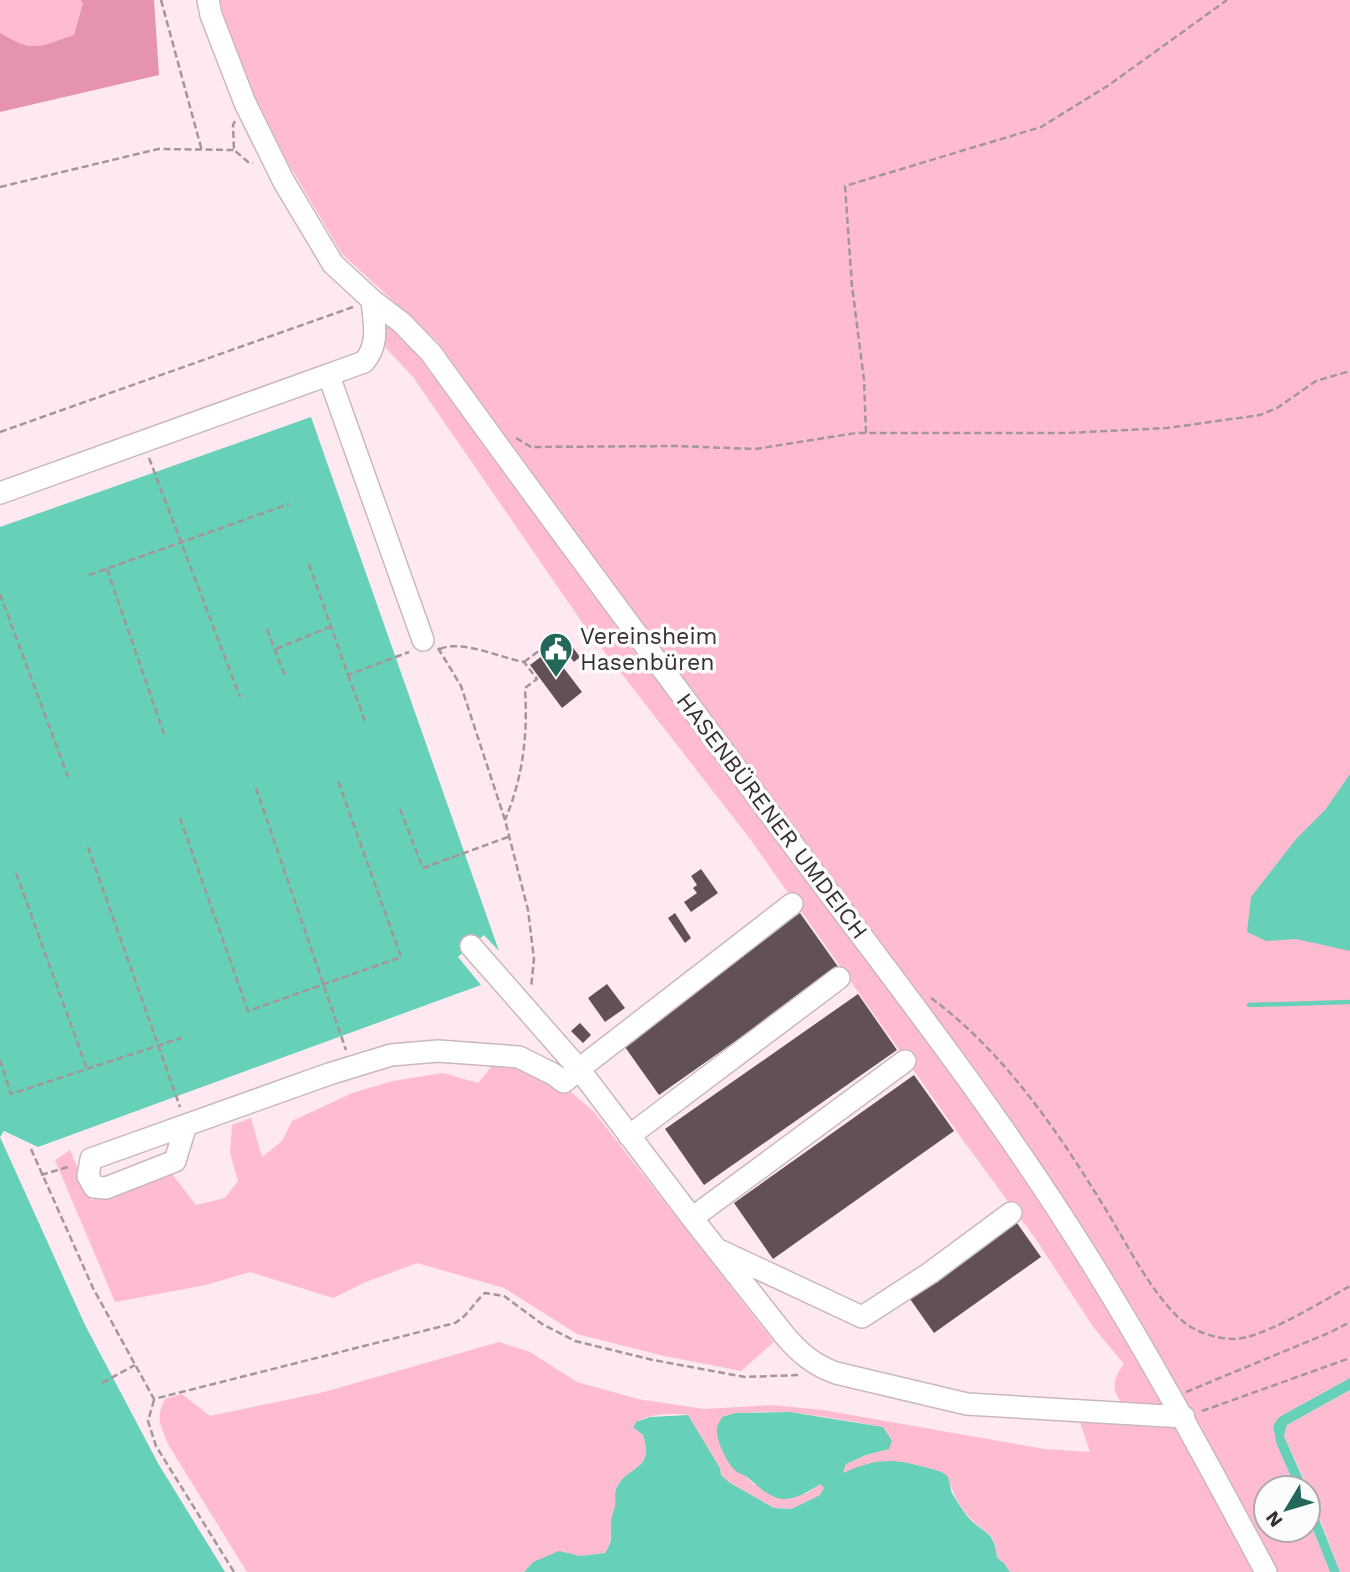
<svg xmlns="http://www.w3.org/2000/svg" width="1350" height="1572" font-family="'Work Sans',sans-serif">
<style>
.green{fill:#ffbcd0}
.forest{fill:#e694ad}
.water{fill:#67d0b9}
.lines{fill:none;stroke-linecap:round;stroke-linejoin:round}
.stream{stroke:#67d0b9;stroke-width:4.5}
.building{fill:#615156}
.minor-casing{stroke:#cab8bc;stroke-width:24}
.path{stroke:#a49599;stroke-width:2.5;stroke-dasharray:7 3.5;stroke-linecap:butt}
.minor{stroke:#fff;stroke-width:21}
.labels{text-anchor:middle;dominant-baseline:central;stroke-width:7;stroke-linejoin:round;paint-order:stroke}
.poi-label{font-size:23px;fill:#362e30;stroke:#fcfcfc;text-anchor:start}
.street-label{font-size:23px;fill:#362e30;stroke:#fcfcfc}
</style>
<rect width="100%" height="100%" fill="#fde9ef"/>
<path class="green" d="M 0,0 L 80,0 L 83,3 L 74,35 C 38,46 35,54 0,34 Z
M 220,0 L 1350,0 L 1350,1378 L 1279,1417 L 1277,1445 L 1296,1488 L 1266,1488 L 1266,1530 L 1308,1530 L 1308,1517 L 1330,1572 L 1010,1572 L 1004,1563 L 997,1558 C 996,1532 985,1534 970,1518 C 959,1506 952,1492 948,1477 L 843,1473 L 846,1464 L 866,1455 L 889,1449 L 883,1427 C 830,1418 775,1404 722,1417 L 746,1476 L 753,1484 L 806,1494 L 820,1484 L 824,1488 L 820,1495 L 791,1509 L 774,1508 L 730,1483 L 721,1475 L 720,1468 L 688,1415 C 673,1413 643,1413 633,1426 L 643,1435 C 655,1472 627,1464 616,1489 C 614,1494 616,1500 615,1506 C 614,1511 611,1516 611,1522 C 610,1536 613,1541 605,1553 L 533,1562 L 524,1572 L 247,1572 L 169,1446 C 161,1427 155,1419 165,1399 L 182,1394 L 210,1416 L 324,1392 L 499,1342 L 530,1352 L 577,1382 L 638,1399 L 704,1409 L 772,1405 L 823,1410 L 1045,1449 L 1090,1452 L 1079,1419 L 1124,1406 C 1111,1390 1112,1380 1124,1364 L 1094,1328 L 1035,1238 L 960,1136 L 750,839 L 586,628 L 413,377 L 383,345 L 376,312 L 425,357 L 884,978 L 908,980 L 549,501 L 438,342 L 342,254 L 257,111 L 229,41 Z
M 497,1060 L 547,1076 L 570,1091 L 594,1112 L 774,1342 L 741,1371 L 660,1355 L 577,1334 L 504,1288 L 417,1263 L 366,1282 L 333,1298 L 250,1272 L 206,1285 L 115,1302 L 55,1160 L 70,1150 L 91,1200 L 172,1174 L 196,1205 L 225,1198 L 238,1181 L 230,1153 L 232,1125 L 251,1118 L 262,1157 L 282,1141 L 292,1121 L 352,1093 L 393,1081 L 443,1073 L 478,1083 Z
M 1350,1390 L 1350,1572 L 1340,1572 L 1308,1488 L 1284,1436 L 1287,1425 Z"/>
<path class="forest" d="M 80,0 L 154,0 L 159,75 L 0,112 L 0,33 C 35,54 38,46 74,35 L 83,3 Z"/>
<path class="water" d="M 311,417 L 499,951 L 484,935 L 458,957 L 481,985 L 38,1147 L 4,1131 L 0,1137 L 0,527 Z
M 1350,774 L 1350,951 L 1296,939 L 1266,941 L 1247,932 L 1251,897 L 1296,839 L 1325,810 Z
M 0,1137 L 85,1325 L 159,1465 L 225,1572 L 0,1572 Z
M 1350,1378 L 1350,1390 L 1287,1425 L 1284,1436 L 1307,1488 L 1296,1488 L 1277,1445 L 1273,1426 L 1279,1417 Z
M 790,1412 L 883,1427 L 892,1441 L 889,1449 L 866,1455 L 846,1464 L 843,1473 C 878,1458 891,1458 928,1468 C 934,1470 943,1471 948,1477 C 950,1481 950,1488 952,1493 C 956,1500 962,1509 967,1516 C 983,1534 995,1530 997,1558 L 1004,1563 L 1010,1572 L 524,1572 L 533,1562 L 559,1551 L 580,1556 L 605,1553 C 614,1539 610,1537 611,1522 C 611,1516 614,1511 615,1506 C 616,1500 614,1494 616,1489 C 627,1464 655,1472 643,1435 L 633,1427 L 636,1422 L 650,1417 L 688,1415 L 720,1468 L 721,1475 L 730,1483 L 774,1508 L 791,1509 L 820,1495 L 824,1488 L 820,1484 C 810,1491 797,1499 784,1499 C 770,1499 757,1485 747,1477 C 744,1474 740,1474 737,1472 C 727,1464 715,1439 717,1427 C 718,1423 721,1420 722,1417 L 736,1413 Z
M 1308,1491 L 1340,1572 L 1330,1572 L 1308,1517 Z"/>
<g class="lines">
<path class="stream" d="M 1249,1005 L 1350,1002"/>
</g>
<path class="building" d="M 571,645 L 580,657 L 574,662 L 565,650 Z
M 550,650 L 582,692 L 562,708 L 530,665 Z
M 701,869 L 718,893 L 691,912 L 684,902 L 697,893 L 693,888 L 697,885 L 691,876 Z
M 675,913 L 691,938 L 685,943 L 668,918 Z
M 800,913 L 839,968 L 659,1095 L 620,1040 Z
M 607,984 L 625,1008 L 605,1022 L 588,998 Z
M 858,994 L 897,1050 L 704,1185 L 665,1129 Z
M 580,1023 L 591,1035 L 583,1043 L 571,1031 Z
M 914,1075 L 954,1131 L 773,1259 L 734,1203 Z
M 1017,1223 L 1041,1257 L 934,1333 L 910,1299 Z"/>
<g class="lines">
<defs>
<path id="minor" d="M 208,0 L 211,15 L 245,103 L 284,182 L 333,264 L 372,300 L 402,323 L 431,353 C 554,524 680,693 806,862 C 895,981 987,1099 1067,1224 C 1140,1337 1203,1454 1266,1572
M 329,376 L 423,640
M 0,493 L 364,362 C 380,343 374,324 372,300
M 471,946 L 579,1069 L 792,904
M 186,1125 L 175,1161 L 106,1188 L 94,1187 L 88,1176 L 91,1159 L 329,1074 L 391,1055 L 438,1051 L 519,1057 L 553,1074 L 564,1082 L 579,1069 L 692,1218 L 786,1337 C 801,1354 814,1365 836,1373 L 967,1404 L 1184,1417
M 629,1136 L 839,978
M 692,1218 L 905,1061
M 721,1251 L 862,1317 L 930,1273 L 1011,1213"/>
</defs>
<use href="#minor" class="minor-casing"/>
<path class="path" d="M 161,0 L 202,151
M 235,121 L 233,125 L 234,150 L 248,162 L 253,163
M 0,187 L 158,149 L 234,150
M 0,432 L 353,307
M 866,433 L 864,380 L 852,286 L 845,186 L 1041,127 L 1109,85 L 1227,0
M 516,438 L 531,447 L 677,446 L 755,449 L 856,433 L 1067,433 L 1167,428 L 1260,415 L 1277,408 L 1316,381 L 1350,371
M 149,458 L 240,697
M 309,564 L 348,675 L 409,652
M 107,569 L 165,737
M 89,575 L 289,504
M 0,594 L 68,777
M 267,629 L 285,676
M 438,648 L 461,686 L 505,820 L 528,910 L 534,959 L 531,988
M 276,649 L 332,626
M 440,649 C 461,639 501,658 524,662 L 537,679 L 525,688 C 528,735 523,777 505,820
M 524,662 L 561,634
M 348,675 L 366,724
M 256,788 L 346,1050
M 400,809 L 423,868 L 508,837
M 180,818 L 248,1011 L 401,957 L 337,778
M 88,847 L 180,1107
M 16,873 L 87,1069
M 931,998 C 1003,1051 1057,1130 1103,1205 C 1125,1240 1153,1298 1185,1323 C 1198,1333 1218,1339 1235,1339 C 1263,1338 1323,1301 1350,1286
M 0,1060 L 11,1094 L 181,1038
M 31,1149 L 93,1288 L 154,1399 L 455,1323 C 469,1315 473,1303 485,1293 L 504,1296 L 542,1324 L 575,1341 L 653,1360 L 745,1377 L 800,1375
M 41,1175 L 71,1166
M 102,1383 L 135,1365
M 1186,1392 L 1331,1332 L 1350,1322
M 154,1400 L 148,1421 L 156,1446 L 234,1572
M 1202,1411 L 1350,1358"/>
<use href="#minor" class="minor"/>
</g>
<defs>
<symbol id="civic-pin" viewBox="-11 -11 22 30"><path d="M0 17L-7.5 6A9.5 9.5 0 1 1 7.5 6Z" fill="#226759" stroke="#fcfcfc"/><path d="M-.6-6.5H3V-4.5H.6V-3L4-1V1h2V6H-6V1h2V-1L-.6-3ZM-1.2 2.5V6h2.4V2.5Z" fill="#fff"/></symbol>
</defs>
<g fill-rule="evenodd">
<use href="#civic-pin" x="537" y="630" width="38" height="52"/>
</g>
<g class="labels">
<g class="poi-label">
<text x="580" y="636">Vereinsheim<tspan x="580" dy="26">Hasenbüren</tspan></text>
</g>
<g class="street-label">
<text transform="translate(772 816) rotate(53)">HASENBÜRENER UMDEICH</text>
</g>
</g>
<g transform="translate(1287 1509) rotate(232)"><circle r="33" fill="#fcfcfc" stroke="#adaaaa" stroke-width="2"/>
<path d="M0-5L12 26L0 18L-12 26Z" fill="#226759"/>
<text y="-10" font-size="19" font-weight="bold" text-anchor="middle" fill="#362e30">N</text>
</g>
</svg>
